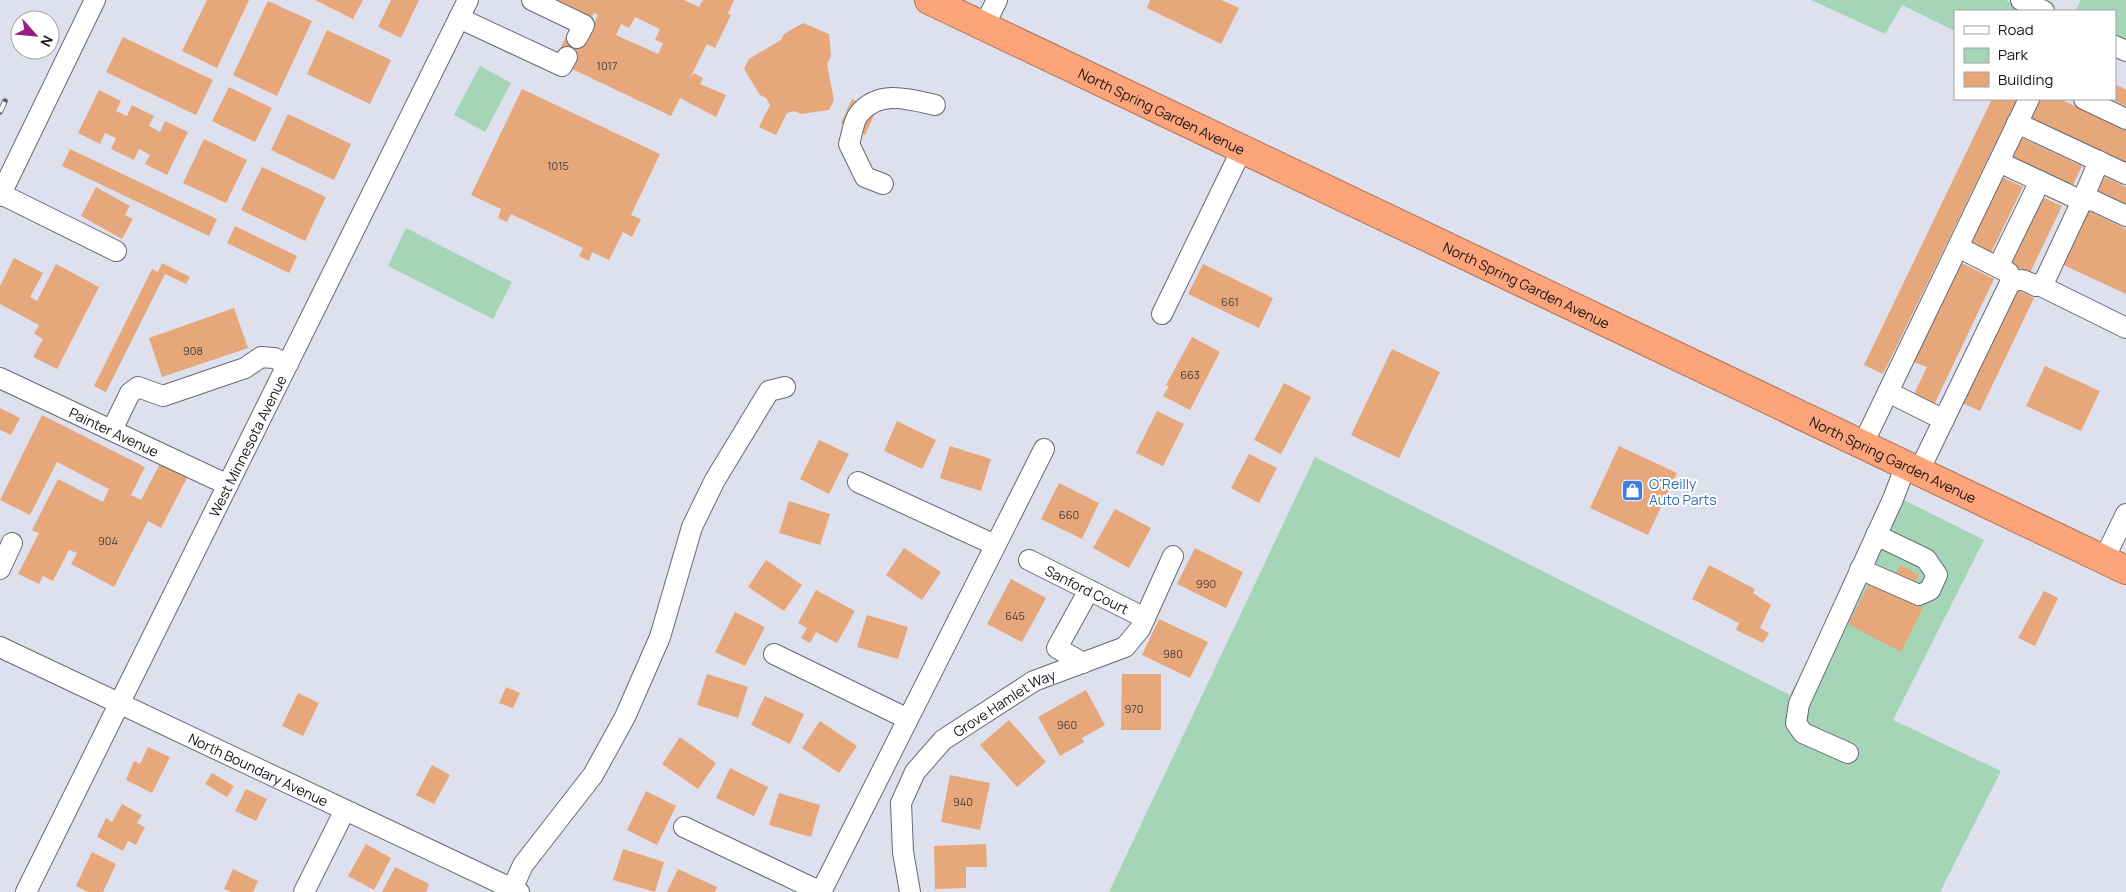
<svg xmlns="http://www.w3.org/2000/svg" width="2126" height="892" font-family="Manrope,sans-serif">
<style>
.green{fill:#a3d5b6}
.building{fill:#e6a77b;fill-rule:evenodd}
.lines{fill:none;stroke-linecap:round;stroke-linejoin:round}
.minor-casing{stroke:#676a74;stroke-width:22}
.highway-casing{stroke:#ac7258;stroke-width:30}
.minor{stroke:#fff;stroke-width:20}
.highway{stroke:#fea47a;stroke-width:28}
.rail-casing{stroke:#61636a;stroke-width:5.5}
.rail{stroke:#fff;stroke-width:4;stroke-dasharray:11;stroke-linecap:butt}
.labels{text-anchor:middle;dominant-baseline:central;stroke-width:4;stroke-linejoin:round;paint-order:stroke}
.number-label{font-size:11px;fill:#493a32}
.street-label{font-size:14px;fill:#15161a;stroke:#fff}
.shop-label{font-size:14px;fill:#366cbe;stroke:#fff;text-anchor:start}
</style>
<rect width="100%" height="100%" fill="#dee1ed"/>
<path class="green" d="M 1811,0 L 2006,0 L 2025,11 L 1955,11 L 1955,31 L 1902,5 L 1885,34 Z
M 2081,0 L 2126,0 L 2126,42 L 2115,37 L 2115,11 L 2075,11 Z
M 480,66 L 511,83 L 485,132 L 454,115 Z
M 406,228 L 512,282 L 493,319 L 388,266 Z
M 1315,457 L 1790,695 L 1892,494 L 1984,540 L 1893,720 L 2001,771 L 1940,892 L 1109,892 Z"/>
<path class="building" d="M 207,0 L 249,0 L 217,68 L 182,51 Z
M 315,0 L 363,0 L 353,19 Z
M 391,0 L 419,0 L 401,38 L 378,27 Z
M 557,0 L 684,0 L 699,7 L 703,0 L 734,0 L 728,14 L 731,15 L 715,48 L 707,44 L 689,80 L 694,73 L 703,78 L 700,84 L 726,95 L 716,117 L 680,98 L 671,116 L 572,69 L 576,61 L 558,53 L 567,34 L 585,42 L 598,15 L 594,13 L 592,17 ZM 635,17 L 660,29 L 655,40 L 663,43 L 658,54 L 616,35 L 621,24 L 629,28 Z
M 1150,0 L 1221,0 L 1239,8 L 1221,44 L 1147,8 Z
M 268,1 L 312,21 L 277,96 L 233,75 Z
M 803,23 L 829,34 L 831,56 L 827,64 L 834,100 L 829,110 L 801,114 L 794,111 L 787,113 L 776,135 L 759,127 L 770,105 L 766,98 L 760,95 L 744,69 L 749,59 L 781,40 L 784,34 Z
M 327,30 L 391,60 L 370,104 L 307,74 Z
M 123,37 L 213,80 L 196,115 L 106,72 Z
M 2115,84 L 2126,90 L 2126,106 L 2111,99 L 2115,99 Z
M 229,87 L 272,108 L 255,142 L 212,121 Z
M 522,89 L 660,154 L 631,215 L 641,219 L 632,237 L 623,232 L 609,260 L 592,252 L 589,261 L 579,256 L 583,248 L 511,214 L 507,222 L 498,218 L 501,209 L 471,195 Z
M 99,90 L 121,101 L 116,111 L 127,116 L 132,105 L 154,116 L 149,126 L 160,132 L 165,121 L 188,132 L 167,175 L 145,164 L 150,155 L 139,149 L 134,160 L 111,149 L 116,138 L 105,133 L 100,144 L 78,133 Z
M 852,99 L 876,111 L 865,135 L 841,123 Z
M 1992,99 L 2017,99 L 1883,374 L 1864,365 Z
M 2040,99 L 2060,99 L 2126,130 L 2126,164 L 2031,118 Z
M 288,114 L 351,144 L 334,180 L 271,150 Z
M 2022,138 L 2082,166 L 2072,187 L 2012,158 Z
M 204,139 L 247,160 L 226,203 L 183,183 Z
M 70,149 L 217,219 L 209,236 L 62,166 Z
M 262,167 L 326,197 L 305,241 L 241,210 Z
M 2101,175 L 2126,187 L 2126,204 L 2094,189 Z
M 2002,177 L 2023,187 L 1990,255 L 1970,245 Z
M 96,187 L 130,206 L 125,215 L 133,219 L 122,239 L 81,216 Z
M 2042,197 L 2062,206 L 2030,273 L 2010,264 Z
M 2085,209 L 2126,229 L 2126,294 L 2059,263 Z
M 235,226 L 297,256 L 289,273 L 227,243 Z
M 14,258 L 43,273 L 30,297 L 37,301 L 56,264 L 99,287 L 57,369 L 33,357 L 43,339 L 34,334 L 39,325 L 0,304 L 0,286 Z
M 1960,262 L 1994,279 L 1933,407 L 1912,398 L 1927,367 L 1913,362 Z
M 162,263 L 190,277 L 186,284 L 165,274 L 106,392 L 94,386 L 152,269 L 158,272 Z
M 1203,264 L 1273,298 L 1259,328 L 1188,294 Z
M 2015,289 L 2034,298 L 1980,411 L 1960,402 Z
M 234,308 L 248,348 L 162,377 L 149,338 Z
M 1192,337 L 1220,352 L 1190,410 L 1163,396 L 1169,386 L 1166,385 Z
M 1392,349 L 1440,372 L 1399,458 L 1351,435 Z
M 2045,366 L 2100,391 L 2081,431 L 2026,406 Z
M 1284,383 L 1311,397 L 1281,454 L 1254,440 Z
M 0,408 L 20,418 L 11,435 L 0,430 Z
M 1157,411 L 1184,424 L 1163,466 L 1136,453 Z
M 42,415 L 145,467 L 131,495 L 141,500 L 162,460 L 189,474 L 161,528 L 148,521 L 114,587 L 71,564 L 77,553 L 69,550 L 53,581 L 43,576 L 39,584 L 18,574 L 39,533 L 32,530 L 58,479 L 103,502 L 109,489 L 57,462 L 30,515 L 0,500 Z
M 897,421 L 936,440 L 922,469 L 884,451 Z
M 819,440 L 849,454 L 829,494 L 800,479 Z
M 950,446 L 991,459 L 981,491 L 940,478 Z
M 1619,446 L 1677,473 L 1648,535 L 1590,508 Z
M 1249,454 L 1277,468 L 1259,503 L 1231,488 Z
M 1059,483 L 1099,503 L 1082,539 L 1041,519 Z
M 789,501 L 830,514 L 820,545 L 779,533 Z
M 1115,509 L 1151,528 L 1129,568 L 1093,548 Z
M 904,548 L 941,572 L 922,600 L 886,575 Z
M 1195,548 L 1243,572 L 1226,608 L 1177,584 Z
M 766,560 L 802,585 L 784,611 L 748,587 Z
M 1709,565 L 1755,589 L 1753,593 L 1771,605 L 1760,628 L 1769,633 L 1763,643 L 1736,630 L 1739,623 L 1692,599 Z
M 1900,565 L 1919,575 L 1906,600 L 1923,608 L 1901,652 L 1848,624 L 1870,582 L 1887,590 Z
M 1011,579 L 1046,598 L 1022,642 L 987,624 Z
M 816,590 L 855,611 L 837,643 L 816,632 L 810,643 L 801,638 L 807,628 L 798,623 Z
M 2044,591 L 2058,598 L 2035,646 L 2018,638 Z
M 735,612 L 765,627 L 745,666 L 715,652 Z
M 867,615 L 908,627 L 898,659 L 857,647 Z
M 1159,619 L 1208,642 L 1190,678 L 1142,655 Z
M 707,674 L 748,687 L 738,718 L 697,705 Z
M 1122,674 L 1161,674 L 1161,730 L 1121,730 Z
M 506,687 L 520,693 L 513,708 L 499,703 Z
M 1086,690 L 1105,725 L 1082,738 L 1084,742 L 1060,756 L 1038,717 Z
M 298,693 L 319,703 L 303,736 L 282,726 Z
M 765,696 L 804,714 L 790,744 L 751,725 Z
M 1009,720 L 1046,762 L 1017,787 L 980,745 Z
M 820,721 L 857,746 L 839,773 L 802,748 Z
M 680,737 L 716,763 L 698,789 L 662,764 Z
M 148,747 L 170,757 L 152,793 L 126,780 L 134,761 L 140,764 Z
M 432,765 L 450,775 L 434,804 L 416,795 Z
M 730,768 L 768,787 L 754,816 L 716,798 Z
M 212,773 L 234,786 L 227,797 L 205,784 Z
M 950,775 L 990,783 L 980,830 L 941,822 Z
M 246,789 L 267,799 L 256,821 L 235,811 Z
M 646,791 L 676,806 L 657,845 L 627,830 Z
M 779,793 L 820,805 L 811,837 L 769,825 Z
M 122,804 L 142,815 L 137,823 L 145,827 L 136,845 L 128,841 L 123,851 L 97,837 L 106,818 L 112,822 Z
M 366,844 L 391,858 L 374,890 L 348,876 Z
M 986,844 L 987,867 L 966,867 L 966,888 L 935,889 L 934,846 Z
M 623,849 L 664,862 L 655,892 L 613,880 Z
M 92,852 L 116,864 L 103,892 L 88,892 L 76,886 Z
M 395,867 L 429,884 L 426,892 L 382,892 Z
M 233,869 L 258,881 L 253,892 L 231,892 L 224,889 Z
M 678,869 L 717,887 L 715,892 L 667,892 Z"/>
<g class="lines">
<defs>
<g id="minor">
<path d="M 532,0 L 584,25 L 577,38"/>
<path d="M 2021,0 L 2044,11"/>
<path d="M 459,18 L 562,66 L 567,57"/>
<path d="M 984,26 L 997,0"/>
<path d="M 2115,46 L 2126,51"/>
<path d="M 2084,99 L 2126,119"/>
<path d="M 2017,123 L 2126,174"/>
<path d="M 1999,162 L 2082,201 L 2099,161"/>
<path d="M 883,184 L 865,177 L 849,144 C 852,135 853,121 859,114 C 878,89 910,99 935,105"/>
<path d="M 1,194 L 116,251"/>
<path d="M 0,196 L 95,0"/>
<path d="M 1958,247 L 2009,273"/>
<path d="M 1998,267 L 2040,181"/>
<path d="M 2039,285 L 2126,328"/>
<path d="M 1162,314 L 1242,149"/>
<path id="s1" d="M 0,378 L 228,485"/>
<path d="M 1888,392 L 1944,420"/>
<path d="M 112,430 L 130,393 L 138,387 L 163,396 L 245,368 L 261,357 L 274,358 L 288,364"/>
<path d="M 1863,444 L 2029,99"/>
<path d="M 1919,471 L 2010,283 C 2020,277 2026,281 2036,286 L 2045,280 L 2082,201 L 2092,200 L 2126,216"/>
<path d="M 858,482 L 995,545"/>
<path d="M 2104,559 L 2126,514"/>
<path id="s2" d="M 1029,560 L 1145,618"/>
<path d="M 0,569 L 12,543"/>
<path d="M 1860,569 L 1919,595 L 1930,590 L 1937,575 L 1926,559 L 1876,535"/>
<path id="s3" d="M 0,647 L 519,892"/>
<path d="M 774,654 L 908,719"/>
<path d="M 1083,663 L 1057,648 L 1089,590"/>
<path d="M 1848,753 L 1803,733 L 1796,723 L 1799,704 L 1893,499 L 1906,465"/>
<path d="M 684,827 L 821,892"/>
<path d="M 512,889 L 523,865 L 593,775 L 625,717 L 660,637 L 692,527 L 715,480 L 769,391 L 785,387"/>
<path id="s4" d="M 26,892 L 468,0"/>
<path d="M 304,892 L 344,812"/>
<path d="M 821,892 L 1044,449"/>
<path id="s5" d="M 910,892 L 903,852 L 901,803 L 915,772 L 943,740 L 1034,681 L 1125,647 L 1140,629 L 1173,556"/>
</g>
<g id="highway">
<path id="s6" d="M 929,0 L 2126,570"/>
</g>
</defs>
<use href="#minor" class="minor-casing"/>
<use href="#highway" class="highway-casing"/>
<use href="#minor" class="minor"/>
<use href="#highway" class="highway"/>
<defs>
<path id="rail" d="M 0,112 L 5,101"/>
</defs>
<use href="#rail" class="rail-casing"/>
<use href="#rail" class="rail"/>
</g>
<defs>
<symbol id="shop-square" viewBox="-11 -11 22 22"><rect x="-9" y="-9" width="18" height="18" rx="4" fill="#3f7fe0" stroke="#fff"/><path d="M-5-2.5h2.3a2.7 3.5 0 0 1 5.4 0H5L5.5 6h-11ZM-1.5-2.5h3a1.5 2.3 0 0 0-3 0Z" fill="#fff"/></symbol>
</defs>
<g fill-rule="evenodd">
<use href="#shop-square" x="1620" y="478" width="25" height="25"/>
</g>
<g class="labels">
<g class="number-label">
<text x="607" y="65">1017</text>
<text x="558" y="165">1015</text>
<text x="1230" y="301">661</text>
<text x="193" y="350">908</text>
<text x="1190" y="374">663</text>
<text x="1069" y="514">660</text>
<text x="108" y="540">904</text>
<text x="1206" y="583">990</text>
<text x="1015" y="615">645</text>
<text x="1173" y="653">980</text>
<text x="1134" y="708">970</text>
<text x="1067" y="724">960</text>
<text x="963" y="801">940</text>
</g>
<g class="street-label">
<text stroke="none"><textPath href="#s6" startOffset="258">North Spring Garden Avenue</textPath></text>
<text stroke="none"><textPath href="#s6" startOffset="662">North Spring Garden Avenue</textPath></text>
<text stroke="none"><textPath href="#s1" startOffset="126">Painter Avenue</textPath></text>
<text stroke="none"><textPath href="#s4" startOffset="498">West Minnesota Avenue</textPath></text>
<text stroke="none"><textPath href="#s6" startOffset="1068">North Spring Garden Avenue</textPath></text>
<text stroke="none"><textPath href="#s2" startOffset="65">Sanford Court</textPath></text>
<text stroke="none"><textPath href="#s5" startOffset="238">Grove Hamlet Way</textPath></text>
<text stroke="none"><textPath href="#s3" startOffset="286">North Boundary Avenue</textPath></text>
</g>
<g class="shop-label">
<text x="1649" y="483">O'Reilly<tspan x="1649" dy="16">Auto Parts</tspan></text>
</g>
</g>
<rect x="1954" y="10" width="162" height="90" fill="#ffffff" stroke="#a1a2a3"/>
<rect x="1964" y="26" width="25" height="8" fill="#ffffff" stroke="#a1a2a3"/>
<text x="1998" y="35" font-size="15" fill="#15161a">Road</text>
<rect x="1964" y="48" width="25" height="15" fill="#a3d5b6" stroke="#a1a2a3"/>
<text x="1998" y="60" font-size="15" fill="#15161a">Park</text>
<rect x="1964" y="72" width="25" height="15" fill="#e6a77b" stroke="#a1a2a3"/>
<text x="1998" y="85" font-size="15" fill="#15161a">Building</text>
<g transform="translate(35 35) rotate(117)"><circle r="24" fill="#ffffff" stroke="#a1a2a3"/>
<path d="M0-4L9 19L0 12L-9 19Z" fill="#95207d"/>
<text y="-8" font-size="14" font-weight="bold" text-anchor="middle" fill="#15161a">N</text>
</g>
</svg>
